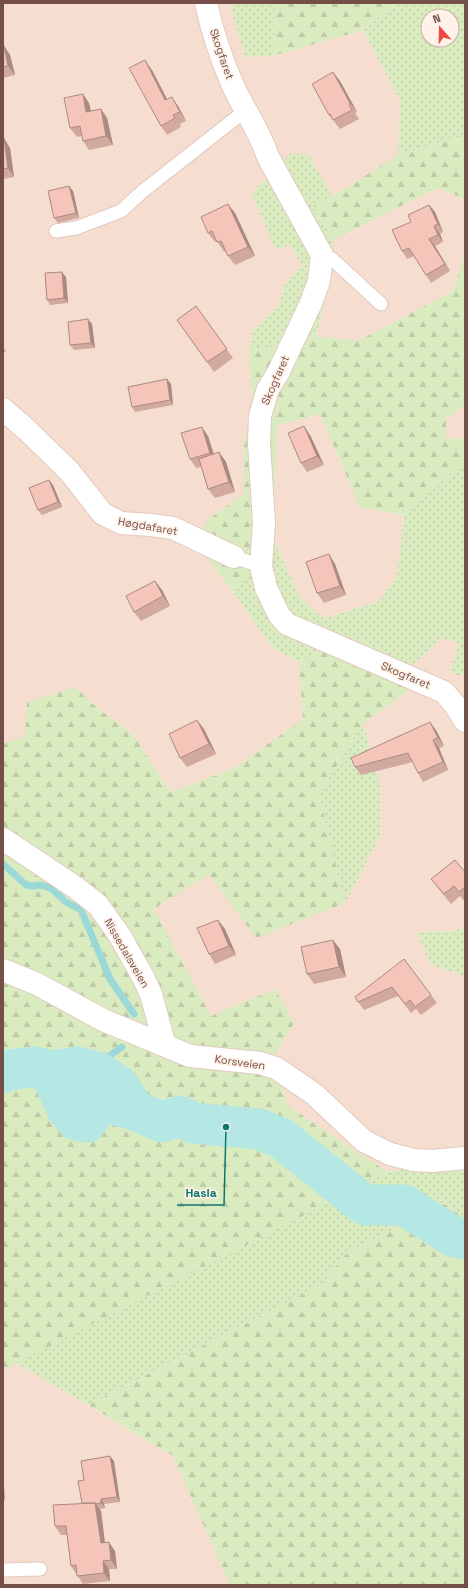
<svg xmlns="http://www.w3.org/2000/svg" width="468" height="1588" font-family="'Space Grotesk',sans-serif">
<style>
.residential{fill:#f5ddcf}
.grass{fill:url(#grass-dots);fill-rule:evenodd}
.forest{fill:url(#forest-firs)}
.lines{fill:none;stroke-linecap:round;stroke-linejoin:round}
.stream{stroke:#9bd9d8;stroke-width:7}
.river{stroke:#b5e7e5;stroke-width:41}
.lane-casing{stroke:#e4cac0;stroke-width:15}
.street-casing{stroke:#e4cac0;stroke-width:24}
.lane{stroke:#fff;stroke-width:13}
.street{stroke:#fff;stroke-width:22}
.wall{fill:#d2a99e}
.shaded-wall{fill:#ab8a81}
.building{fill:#f4c5b8;stroke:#ab8a81}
.labels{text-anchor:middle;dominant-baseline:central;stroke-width:3.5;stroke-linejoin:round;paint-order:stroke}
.street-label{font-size:11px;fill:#754f47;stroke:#fff2e8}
.leader{fill:none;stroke:#0f766e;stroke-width:1.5}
.callout-dot{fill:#0f766e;stroke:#fff2e8;stroke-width:1.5}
.callout-label{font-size:12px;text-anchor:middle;font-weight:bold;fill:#0f766e;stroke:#fff2e8;stroke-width:3.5;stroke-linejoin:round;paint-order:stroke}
</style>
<defs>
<pattern id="grass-dots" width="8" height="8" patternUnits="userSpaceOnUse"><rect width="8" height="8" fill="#d9ebbf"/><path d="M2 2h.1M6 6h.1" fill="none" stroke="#becba6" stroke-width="1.8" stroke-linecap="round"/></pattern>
<pattern id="forest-firs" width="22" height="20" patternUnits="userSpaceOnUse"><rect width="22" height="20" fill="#d9ebbf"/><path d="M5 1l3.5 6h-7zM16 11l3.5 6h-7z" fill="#becba6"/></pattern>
</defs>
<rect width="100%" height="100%" fill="#fdede1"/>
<path class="residential" d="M 3,3 L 230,3 L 245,57 L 273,56 L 363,30 L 400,100 L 398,155 L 332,197 L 309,155 L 290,245 L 303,265 L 285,284 L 279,305 L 253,331 L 249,351 L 253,417 L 243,443 L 244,493 L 209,560 L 273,648 L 299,662 L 303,719 L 233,769 L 170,792 L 134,736 L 89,701 L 76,687 L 25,738 L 3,744 Z
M 438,188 L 465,199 L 465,252 L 453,291 L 358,341 L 316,336 L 333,271 L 333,239 Z
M 465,404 L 465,439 L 446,439 L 446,419 Z
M 320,414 L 360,507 L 404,515 L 397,576 L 379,602 L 323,618 L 300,598 L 273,539 L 277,425 Z
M 442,638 L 459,643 L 450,671 L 458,676 L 465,673 L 465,927 L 454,931 L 417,932 L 465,976 L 465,1156 L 388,1172 L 288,1106 L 274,1057 L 275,989 L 211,1016 L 154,909 L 210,873 L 256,938 L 379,780 L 363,724 L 411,689 L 410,667 Z
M 16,1363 L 173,1456 L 230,1585 L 3,1585 L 3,1370 Z"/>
<path class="grass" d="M 230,3 L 275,3 L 273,56 L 245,57 Z
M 397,3 L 465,3 L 465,134 L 398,155 L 400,100 L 363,30 ZM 428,16 L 452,16 L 452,40 L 428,40 Z
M 290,154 L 309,155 L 332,197 L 313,207 L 333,239 L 333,271 L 316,336 L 249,351 L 253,331 L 279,305 L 285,284 L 302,265 L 290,245 L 275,249 L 252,193 Z
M 465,461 L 465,673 L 458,676 L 450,671 L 459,643 L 442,638 L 410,667 L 354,637 L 299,662 L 273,648 L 233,592 L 273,539 L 300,598 L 323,618 L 379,602 L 397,576 L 404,515 Z
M 363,724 L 379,780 L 380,835 L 345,903 L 319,794 Z
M 465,927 L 465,976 L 431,965 L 417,932 L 454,931 Z
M 465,1156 L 465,1216 L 444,1204 L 346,1254 L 322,1284 L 88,1405 L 16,1363 L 388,1172 Z"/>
<path class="forest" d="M 275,3 L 397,3 L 363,30 L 273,56 Z
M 465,134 L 465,199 L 438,188 L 333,239 L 313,207 L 332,197 L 398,155 Z
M 465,252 L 465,404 L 446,419 L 446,438 L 465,439 L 465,461 L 404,515 L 360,507 L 320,414 L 277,425 L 273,539 L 233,592 L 209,560 L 205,522 L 244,493 L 243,443 L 253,417 L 249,351 L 316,336 L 358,341 L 453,291 Z
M 354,637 L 410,667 L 411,689 L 363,724 L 319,794 L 345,903 L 256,938 L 209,874 L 154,909 L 211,1016 L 275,989 L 294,1023 L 274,1057 L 288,1106 L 388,1172 L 3,1370 L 3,744 L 25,737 L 27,703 L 76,687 L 89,701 L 134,736 L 170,792 L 233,769 L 303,719 L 299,662 Z
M 444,1204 L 465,1216 L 465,1585 L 230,1585 L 173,1456 L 88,1405 L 322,1284 L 346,1254 Z"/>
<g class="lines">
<path class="stream" d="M 3,864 L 26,885 L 32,886 L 42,885 L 52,889 L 66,902 L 81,910 L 110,979 L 134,1014
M 99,1073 L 102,1061 L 122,1047"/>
<path class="river" d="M 50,1071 L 66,1107 L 76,1120 L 87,1122 L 95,1105 L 107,1103 L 134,1110
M 3,1073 L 7,1070 L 34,1067 L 50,1071 L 78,1067 L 99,1073 L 119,1086 L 134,1110 L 162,1122 L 181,1116 L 192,1123 L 259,1129 L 281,1138 L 365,1205 L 404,1205 L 454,1237 L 465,1239"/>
<defs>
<path id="lane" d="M 56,231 L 76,228 L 121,211 L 143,191 L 246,110
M 322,255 L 332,259 L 381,304
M 234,557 L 261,566
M 3,1570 L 40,1569"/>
<path id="street" d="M 206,3 C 212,31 222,61 234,88 C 245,111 260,132 268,157 L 322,255 L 319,281 L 311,303 L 278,373 L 268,389 L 260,416 L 259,443 L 264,524 L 261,566 L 266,588 L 279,615 L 287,624 L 444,692 L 455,705 L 465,721
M 3,409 L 28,431 L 69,471 L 103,514 L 121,523 L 151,525 L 173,528 L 234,557
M 3,839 L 75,887 L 98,905 L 120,936 L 143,977 L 151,994 L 165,1046
M 3,970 L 37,984 L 103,1020 L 190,1056 L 260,1063 L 276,1068 L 314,1094 L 364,1141 L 390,1154 L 414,1160 L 432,1161 L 465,1158"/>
</defs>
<use href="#lane" class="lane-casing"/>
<use href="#street" class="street-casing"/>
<use href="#lane" class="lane"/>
<use href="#street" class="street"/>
</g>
<path class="wall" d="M 3,46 L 4,46 L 10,55 L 15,75 L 3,78 Z
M 152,70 L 167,99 L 178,106 L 186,121 L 180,124 L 181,127 L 167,135 L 161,126 Z
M 340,81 L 357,112 L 355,113 L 359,119 L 340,129 L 329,115 Z
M 89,103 L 91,111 L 101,109 L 107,118 L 113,145 L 89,150 L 83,141 L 82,136 L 77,137 L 70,128 Z
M 3,138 L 10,148 L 14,177 L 3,179 Z
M 69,186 L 73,191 L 79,218 L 58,223 L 54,218 Z
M 429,205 L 435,212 L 443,232 L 440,234 L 443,242 L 435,246 L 450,271 L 431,283 L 414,256 L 407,259 L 402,251 L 411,222 Z
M 235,213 L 255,256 L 235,265 L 228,256 L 226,251 L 224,252 L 217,241 L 215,242 L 208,233 Z
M 66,277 L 68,303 L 50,305 L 47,300 Z
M 196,306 L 233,358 L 214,372 L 177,320 Z
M 92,324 L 95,348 L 74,350 L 70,345 Z
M 3,347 L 6,351 L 3,353 Z
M 167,379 L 171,384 L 173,405 L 135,412 L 132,407 Z
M 310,435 L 324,465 L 307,472 L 301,463 Z
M 208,436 L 214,454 L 219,452 L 226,462 L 235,492 L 215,498 L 208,489 L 201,467 L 196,468 L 190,459 Z
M 53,485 L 62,507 L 42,515 L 38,510 Z
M 335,564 L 346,595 L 324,603 L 317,593 Z
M 155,581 L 162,590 L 170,606 L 141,621 L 134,612 Z
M 204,729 L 216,754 L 187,767 L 180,758 Z
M 436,730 L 444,746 L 439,748 L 448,770 L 423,782 L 418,773 L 413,762 L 361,775 L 355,767 Z
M 465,872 L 465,902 L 460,896 L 451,904 L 438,888 L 431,879 Z
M 225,929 L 236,955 L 215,964 L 209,954 Z
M 340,949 L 346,977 L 314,984 L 307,974 Z
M 404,959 L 437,1003 L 421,1015 L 416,1009 L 411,1013 L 398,996 L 364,1010 L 358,1002 Z
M 114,1461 L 120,1502 L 104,1504 L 105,1508 L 100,1509 L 101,1511 L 105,1543 L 115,1551 L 117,1569 L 109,1569 L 110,1581 L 83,1584 L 71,1566 L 67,1535 L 61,1535 L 55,1526 L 82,1503 L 84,1480 Z"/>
<path class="shaded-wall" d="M 4,46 L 10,55 L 15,75 L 8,66 Z
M 145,60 L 152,70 L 172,109 L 165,100 Z
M 333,72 L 340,81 L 357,112 L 350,103 Z
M 83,94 L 89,103 L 93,121 L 86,112 Z
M 172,97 L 178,106 L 186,121 L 180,112 Z
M 101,109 L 107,118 L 113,145 L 106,136 Z
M 4,138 L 10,148 L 14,177 L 8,168 Z
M 69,186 L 73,191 L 79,218 L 76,213 Z
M 228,204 L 235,213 L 255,256 L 248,247 Z
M 429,205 L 435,212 L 443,232 L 438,224 Z
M 434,226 L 440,234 L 443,242 L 438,235 Z
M 429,239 L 435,246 L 450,271 L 445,264 Z
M 62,272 L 66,277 L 68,303 L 64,298 Z
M 88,319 L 92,324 L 95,348 L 91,343 Z
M 167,379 L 171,384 L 173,405 L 170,400 Z
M 304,426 L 310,435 L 324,465 L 317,456 Z
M 202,427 L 208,436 L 216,462 L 210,453 Z
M 219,452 L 226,462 L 235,492 L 229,482 Z
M 49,480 L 53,485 L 62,507 L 58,502 Z
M 329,554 L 335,564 L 346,595 L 340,586 Z
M 155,581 L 162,590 L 170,606 L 163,596 Z
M 197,720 L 204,729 L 216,754 L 209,744 Z
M 430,722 L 436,730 L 444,746 L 438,738 Z
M 433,740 L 439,748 L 448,770 L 443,762 Z
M 218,920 L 225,929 L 236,955 L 229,946 Z
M 333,940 L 340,949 L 346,977 L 339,967 Z
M 110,1456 L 114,1461 L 120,1502 L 117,1497 Z
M 3,1472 L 5,1500 L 3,1497 Z
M 101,1499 L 104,1504 L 105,1508 L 101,1503 Z
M 95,1503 L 101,1511 L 106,1552 L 101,1543 Z
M 109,1542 L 115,1551 L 117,1569 L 111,1560 Z
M 103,1561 L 109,1569 L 110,1581 L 104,1573 Z"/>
<path class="building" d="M 3,46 L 4,46 L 8,66 L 3,67 Z
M 145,60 L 165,100 L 172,97 L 180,112 L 173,115 L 175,118 L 161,126 L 129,68 Z
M 333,72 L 350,103 L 349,104 L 352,110 L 333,120 L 330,114 L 329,115 L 312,84 Z
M 83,94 L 86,112 L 101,109 L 106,136 L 83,141 L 80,126 L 70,128 L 64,98 Z
M 3,138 L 4,138 L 8,168 L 3,169 Z
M 69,186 L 76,213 L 54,218 L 48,191 Z
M 228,204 L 248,247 L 228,256 L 221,241 L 217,242 L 212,231 L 208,233 L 201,217 Z
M 429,205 L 438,224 L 434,226 L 438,235 L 429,239 L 445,264 L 426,275 L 409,248 L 402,251 L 392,230 L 411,222 L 408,215 Z
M 62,272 L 64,298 L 47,300 L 45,273 Z
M 196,306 L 227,349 L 207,362 L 177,320 Z
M 88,319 L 91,343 L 70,345 L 68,322 Z
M 167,379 L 170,400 L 132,407 L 128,387 Z
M 304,426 L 317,456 L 301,463 L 288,433 Z
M 202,427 L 210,453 L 190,459 L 181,433 Z
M 219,452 L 229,482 L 208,489 L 199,459 Z
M 49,480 L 58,502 L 38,510 L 29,488 Z
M 329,554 L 340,586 L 317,593 L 306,562 Z
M 155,581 L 163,596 L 134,612 L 126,596 Z
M 197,720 L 209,744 L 180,758 L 169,734 Z
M 430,722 L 438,738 L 433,740 L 443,762 L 418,773 L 408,753 L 355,767 L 351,758 Z
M 455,860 L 465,872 L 465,887 L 459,892 L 454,886 L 444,894 L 431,879 Z
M 218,920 L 229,946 L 209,954 L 197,928 Z
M 333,940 L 339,967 L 307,974 L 301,947 Z
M 404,959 L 431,995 L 415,1007 L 410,1000 L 405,1004 L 392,987 L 358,1002 L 355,997 Z
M 110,1456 L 117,1497 L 101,1499 L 101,1503 L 96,1504 L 95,1503 L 82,1503 L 78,1481 L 84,1480 L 81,1461 Z
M 95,1503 L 101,1543 L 109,1542 L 111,1560 L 103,1561 L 104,1573 L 77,1576 L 76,1565 L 71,1566 L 66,1526 L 55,1526 L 53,1505 Z"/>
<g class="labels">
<g class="street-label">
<text transform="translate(222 54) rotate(71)">Skogfaret</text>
<text transform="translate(275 380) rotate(-66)">Skogfaret</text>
<text transform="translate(148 526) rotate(10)">Høgdafaret</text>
<text transform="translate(406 675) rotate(23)">Skogfaret</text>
<text transform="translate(127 953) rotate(60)">Nissedalsveien</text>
<text transform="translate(240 1062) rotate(8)">Korsveien</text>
</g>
</g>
<path class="leader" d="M226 1127L224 1205H177"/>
<circle class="callout-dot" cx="226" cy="1127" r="4"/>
<g class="callout-label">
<text x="201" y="1197">Hasla</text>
</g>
<rect width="468" height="1588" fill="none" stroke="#754f47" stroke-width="8"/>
<g transform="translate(440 28) rotate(340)"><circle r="19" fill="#fff2e8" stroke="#c8b1a8"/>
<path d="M0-3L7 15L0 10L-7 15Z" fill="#ec4841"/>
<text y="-6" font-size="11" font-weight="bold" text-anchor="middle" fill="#754f47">N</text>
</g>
</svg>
